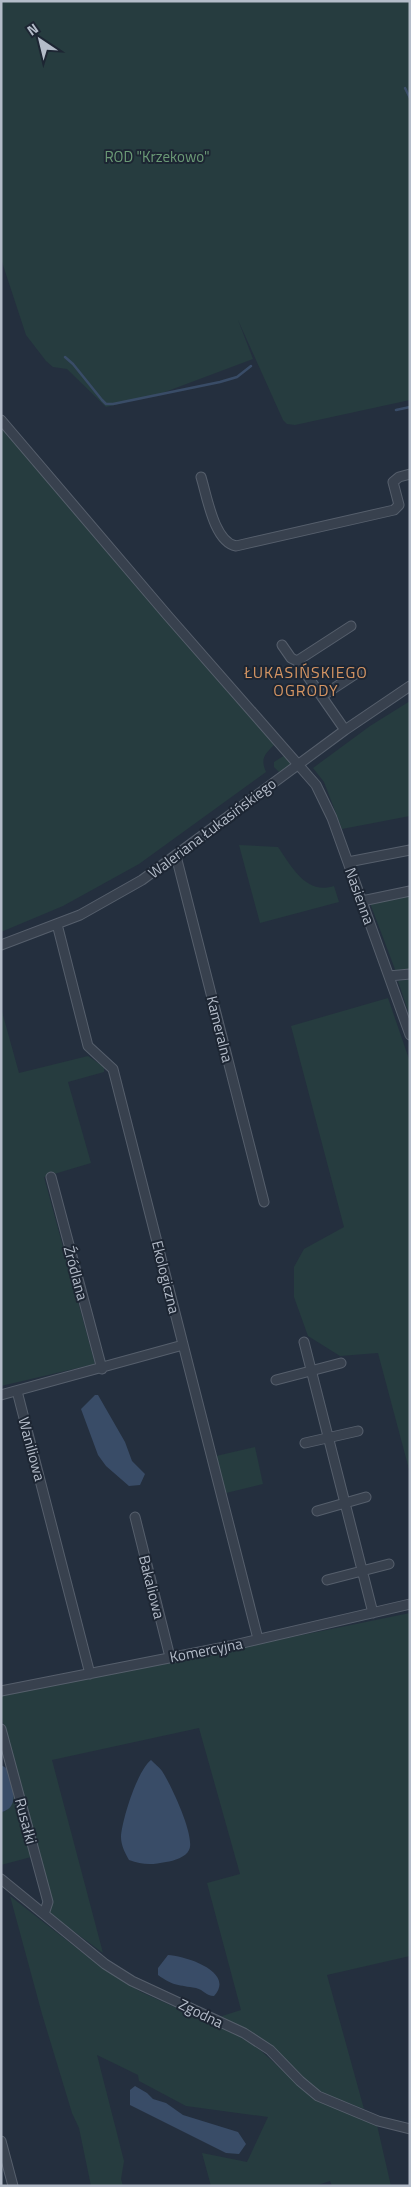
<svg xmlns="http://www.w3.org/2000/svg" width="411" height="2187" font-family="'Titillium Web',sans-serif">
<style>
.green{fill:#263c3f}
.water{fill:#394c67}
.lines{fill:none;stroke-linecap:round;stroke-linejoin:round}
.stream{stroke:#394c67;stroke-width:2.5}
.minor-casing{stroke:#565f6c;stroke-width:11}
.minor{stroke:#38414e;stroke-width:9}
.labels{text-anchor:middle;dominant-baseline:central;stroke-width:4;stroke-linejoin:round;paint-order:stroke}
.park-label{font-size:15px;fill:#6b9a76;stroke:#1d2633}
.street-label{font-size:15px;fill:#b4bcc9;stroke:#1d2633}
.neighbourhood-label{font-size:16px;letter-spacing:1px;fill:#d59563;stroke:#1d2633}
</style>
<rect width="100%" height="100%" fill="#242f3e"/>
<path class="green" d="M 1,1 L 410,1 L 410,400 L 295,425 L 287,424 L 283,420 L 238,320 L 253,359 L 157,395 L 106,407 L 67,369 L 53,367 L 46,361 L 26,335 L 1,259 Z
M 1,427 L 275,744 C 265,754 260,758 266,772 L 139,864 L 63,906 L 1,932 Z
M 410,701 L 410,816 L 342,829 L 324,782 L 313,768 L 370,726 Z
M 285,755 L 288,756 L 291,765 L 279,772 L 274,767 L 274,762 Z
M 239,845 L 278,847 C 292,867 306,895 334,886 L 339,902 L 260,923 Z
M 410,896 L 410,970 L 396,972 L 370,903 Z
M 410,979 L 410,1017 L 398,981 Z
M 388,998 L 410,1062 L 410,1473 L 378,1353 L 340,1356 L 308,1336 L 294,1297 L 294,1267 L 304,1249 L 344,1227 L 291,1026 Z
M 1,1008 L 19,1073 L 88,1056 L 104,1067 L 104,1072 L 68,1082 L 91,1163 L 44,1177 L 95,1364 L 1,1386 Z
M 255,1447 L 263,1484 L 226,1493 L 216,1456 Z
M 410,1613 L 410,1956 L 327,1975 L 364,2109 L 320,2092 L 301,2077 L 271,2046 L 252,2033 L 219,2017 L 241,2010 L 207,1883 L 240,1874 L 199,1728 L 52,1760 L 103,1953 L 49,1913 L 51,1903 L 1,1715 L 1,1696 Z
M 14,1795 L 31,1857 L 1,1865 L 1,1812 L 6,1811 Z
M 10,1896 L 101,1967 L 141,1992 L 250,2041 L 301,2087 L 329,2106 L 377,2125 L 391,2186 L 332,2186 L 330,2181 L 315,2186 L 211,2186 L 202,2153 L 247,2162 L 268,2117 L 186,2106 L 139,2081 L 138,2075 L 97,2055 L 124,2161 L 121,2179 L 123,2186 L 91,2186 L 79,2128 L 72,2113 L 42,2014 Z"/>
<path class="water" d="M 95,1395 L 98,1395 L 125,1442 L 132,1461 L 145,1474 L 140,1485 L 129,1486 L 106,1466 L 98,1455 L 81,1409 Z
M 151,1760 C 154,1763 159,1767 162,1771 C 170,1783 196,1837 189,1850 C 186,1857 174,1861 166,1862 C 152,1865 142,1865 129,1860 C 125,1853 121,1845 121,1837 C 122,1820 137,1771 151,1760 Z
M 1,1765 L 8,1769 C 11,1783 22,1808 1,1812 Z
M 168,1955 C 186,1956 236,1972 214,1996 C 206,1996 204,1990 196,1988 C 179,1985 173,1986 158,1975 L 158,1968 Z
M 135,2086 L 147,2093 L 153,2099 L 166,2103 L 183,2115 L 238,2132 L 246,2144 L 239,2154 L 226,2153 L 130,2105 L 130,2090 Z"/>
<g class="lines">
<path class="stream" d="M 405,88 L 410,98
M 65,357 L 73,364 L 102,400 L 106,404 L 113,404 L 220,382 L 237,377 L 251,366
M 396,410 L 410,407"/>
<defs>
<path id="minor" d="M 1,420 L 168,616 L 316,785 L 332,818 L 410,1035
M 201,477 C 207,496 214,542 236,546 L 394,510 L 399,505 L 393,482 L 399,477 L 410,474
M 282,645 L 291,658 L 297,661 L 345,730
M 297,661 L 351,626
M 322,696 L 357,673
M 176,856 L 264,1202
M 348,862 L 410,850
M 362,901 L 410,891
M 57,924 L 88,1046 L 113,1069 L 258,1639
M 1,945 L 80,915 L 142,880 L 345,730 L 410,686
M 389,976 L 410,974
M 51,1177 L 102,1369
M 304,1342 L 373,1613
M 276,1380 L 341,1363
M 17,1391 L 90,1674
M 1,1395 L 183,1345
M 305,1443 L 358,1431
M 317,1511 L 366,1497
M 135,1517 L 170,1657
M 327,1580 L 389,1564
M 1,1691 L 230,1646 L 410,1604
M 1,1729 L 48,1902 L 44,1914
M 1,1879 L 105,1964 L 132,1981 L 244,2033 L 270,2050 L 300,2081 L 318,2096 L 378,2121 L 410,2129
M 1,2141 L 13,2186"/>
</defs>
<use href="#minor" class="minor-casing"/>
<use href="#minor" class="minor"/>
</g>
<g class="labels">
<g class="park-label">
<text x="157" y="156">ROD "Krzekowo"</text>
</g>
<g class="street-label">
<text transform="translate(212 828) rotate(-37)">Waleriana Łukasińskiego</text>
<text transform="translate(360 896) rotate(70)">Nasienna</text>
<text transform="translate(220 1029) rotate(76)">Kameralna</text>
<text transform="translate(76 1273) rotate(75)">Źródlana</text>
<text transform="translate(166 1277) rotate(76)">Ekologiczna</text>
<text transform="translate(32 1449) rotate(75)">Waniliowa</text>
<text transform="translate(152 1587) rotate(76)">Bakaliowa</text>
<text transform="translate(206 1650) rotate(-11)">Komercyjna</text>
<text transform="translate(26 1821) rotate(75)">Rusałki</text>
<text transform="translate(201 2013) rotate(26)">Zgodna</text>
</g>
<g class="neighbourhood-label">
<text x="306" y="672">ŁUKASIŃSKIEGO<tspan x="306" dy="18">OGRODY</tspan></text>
</g>
</g>
<rect width="411" height="2187" fill="none" stroke="#b4bcc9" stroke-width="5"/>
<g transform="translate(40 40) rotate(325)" stroke="#1d2633" stroke-width="4" paint-order="stroke">
<path d="M0-4L9 19L0 12L-9 19Z" fill="#b4bcc9"/>
<text y="-8" font-size="14" font-weight="bold" text-anchor="middle" fill="#b4bcc9">N</text>
</g>
</svg>
